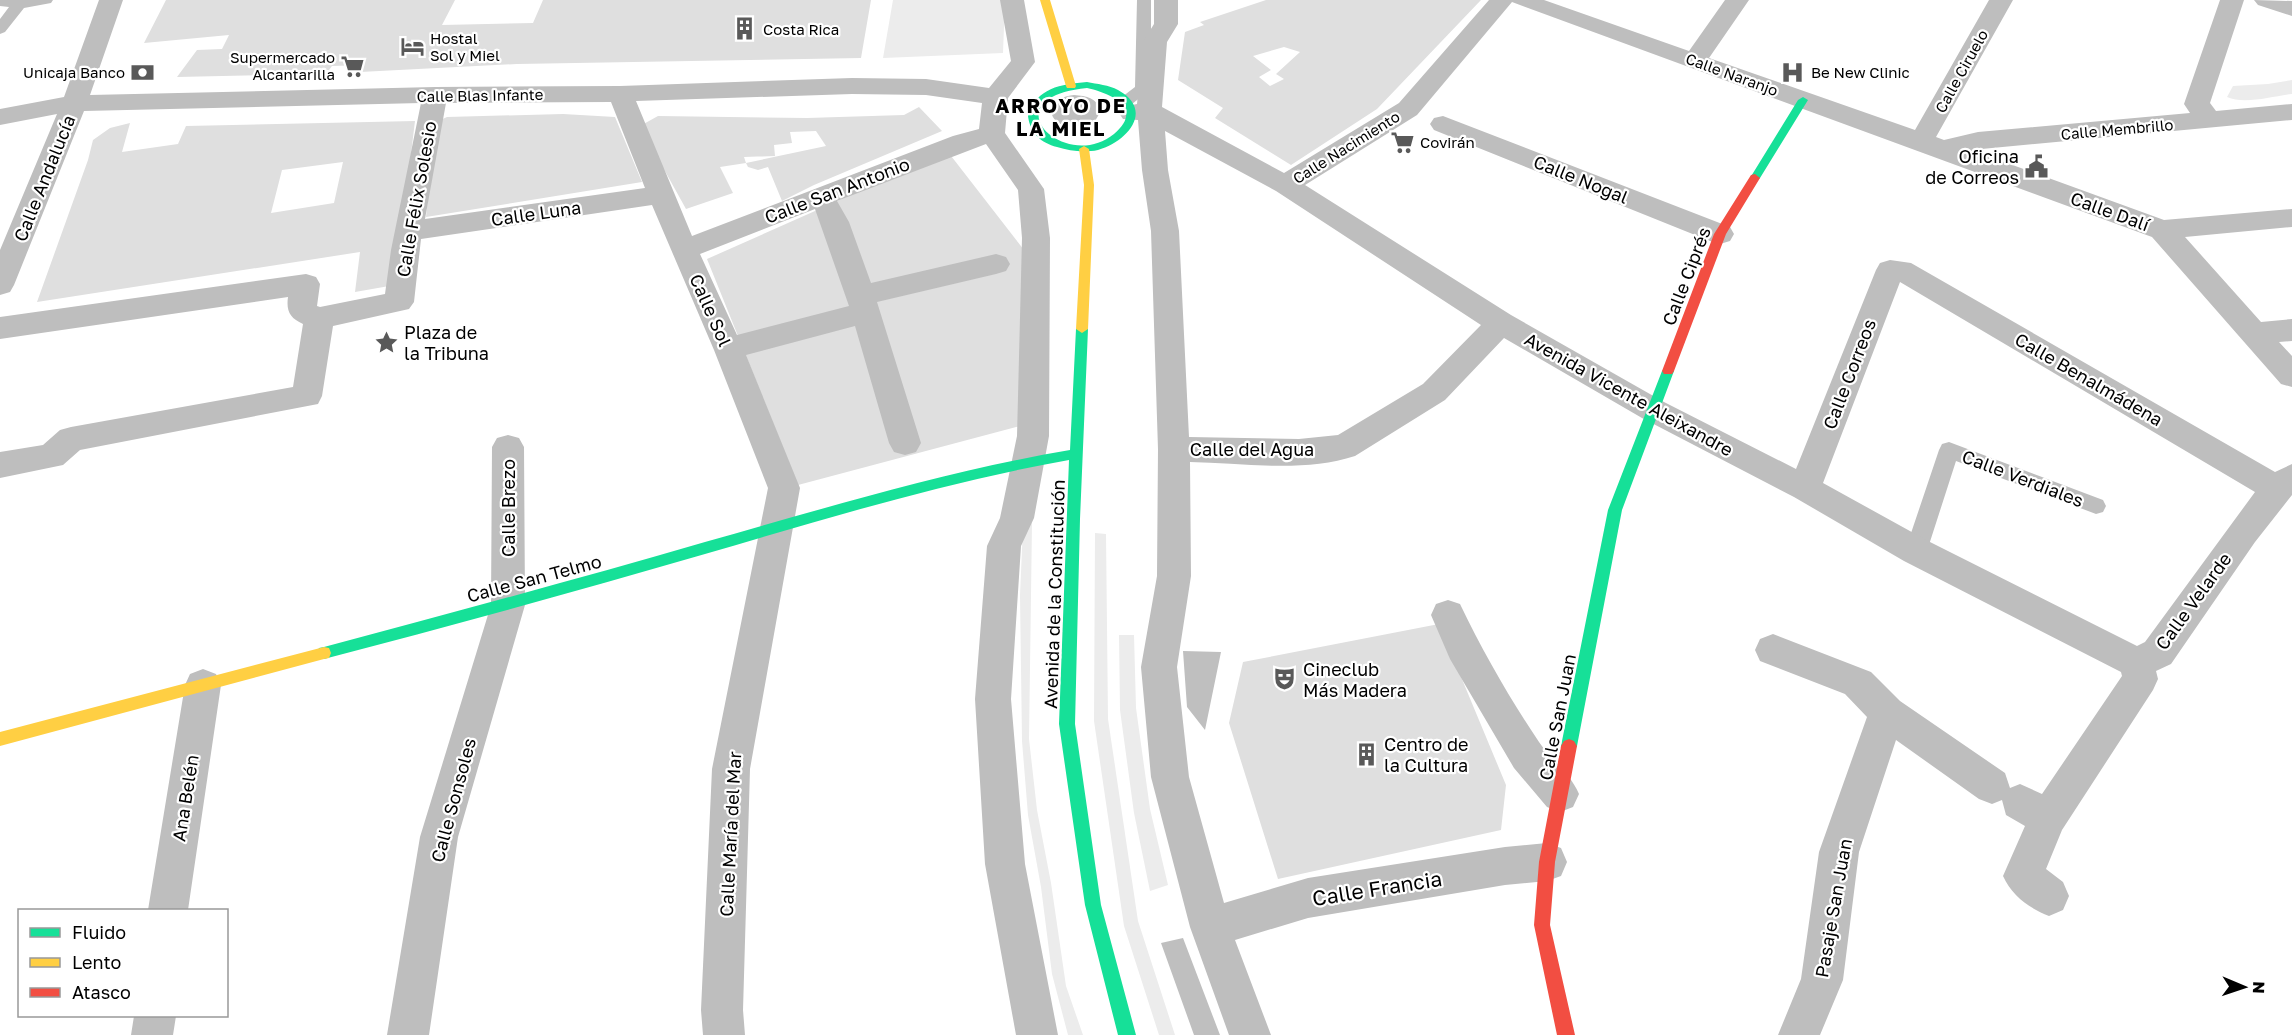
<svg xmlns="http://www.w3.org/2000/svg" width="2292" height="1035" font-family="'Golos Text',sans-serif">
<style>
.green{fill:#ececec}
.water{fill:#bfbfbf}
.building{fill:#dfdfdf;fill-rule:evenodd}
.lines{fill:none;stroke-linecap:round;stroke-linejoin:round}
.lane{fill:#bebebe;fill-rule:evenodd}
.street{fill:#bebebe;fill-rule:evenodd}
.fast{fill:#16e098;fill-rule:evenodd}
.slow{fill:#ffcf43;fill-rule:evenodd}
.jam{fill:#f24e42;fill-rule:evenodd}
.labels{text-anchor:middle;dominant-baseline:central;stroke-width:4.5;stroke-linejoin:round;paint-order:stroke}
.far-poi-label{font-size:15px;fill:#000;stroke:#fff;text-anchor:start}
.far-street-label{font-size:15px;fill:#000;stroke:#fff}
.poi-label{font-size:18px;fill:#000;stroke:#fff;text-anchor:start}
.street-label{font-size:18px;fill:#000;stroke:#fff}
.far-district-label{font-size:20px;font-weight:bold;letter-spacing:1.5px;fill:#000;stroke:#fff}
.near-street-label{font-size:21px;fill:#000;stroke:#fff}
</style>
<rect width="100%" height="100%" fill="#fff"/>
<path class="green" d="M 893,0 L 1005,0 L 1003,53 L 883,58 Z
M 2292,80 L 2292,94 C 2273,96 2245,105 2227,97 L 2233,86 L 2268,84 Z
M 1032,523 L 1029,739 L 1037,810 L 1051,883 L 1066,986 L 1083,1035 L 1068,1035 L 1052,974 L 1041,887 L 1028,815 L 1022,741 L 1020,595 L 1023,526 Z
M 1095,533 L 1106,534 L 1108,719 L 1138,921 L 1175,1035 L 1159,1035 L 1124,926 L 1094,721 Z
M 1119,635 L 1134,635 L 1136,708 L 1150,809 L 1168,885 L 1150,891 L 1134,813 L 1120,710 Z"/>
<path class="water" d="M 1074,95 C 1087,96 1097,98 1101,111 L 1095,121 C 1081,129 1051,131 1051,108 C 1056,99 1064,96 1074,95 Z
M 1183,651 L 1221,652 L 1205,730 L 1187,707 Z
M 1183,938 L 1220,1035 L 1194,1035 L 1161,943 Z"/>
<path class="building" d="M 166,0 L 455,0 L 442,25 L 533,23 L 543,0 L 871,0 L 861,58 L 517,64 L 360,72 L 364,65 L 332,66 L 329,70 L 274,71 L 269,75 L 177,77 L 197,50 L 222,49 L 229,35 L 144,43 Z
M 1266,0 L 1481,0 L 1377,109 L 1291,165 L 1215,118 L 1223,108 L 1178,80 L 1185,32 L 1204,25 L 1200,22 ZM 1284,47 L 1300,52 L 1276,74 L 1284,79 L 1270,86 L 1259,77 L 1271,70 L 1253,56 Z
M 919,107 L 942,131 L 814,185 L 782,201 L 768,167 L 758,170 L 748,167 L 746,163 L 826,146 L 816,131 L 790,132 L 792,143 L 774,145 L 775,156 L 744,157 L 746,163 L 720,167 L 733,193 L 686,209 L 640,126 L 658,116 L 807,118 L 904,115 Z
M 563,114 L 615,117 L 642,182 L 426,217 L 436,122 L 447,117 Z
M 415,121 L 395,285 L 355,292 L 360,252 L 37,302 L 88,160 L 93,140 L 110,128 L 130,123 L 122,152 L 178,144 L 186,126 ZM 343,162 L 334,203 L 271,213 L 282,170 Z
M 948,152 L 1024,250 L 1020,426 L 798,485 L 707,259 Z
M 1439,624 L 1506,785 L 1501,830 L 1278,879 L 1229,723 L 1243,662 Z"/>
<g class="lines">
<path class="lane" d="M 0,0 L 53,0 L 51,3 L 24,8 L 5,32 L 0,34 L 0,19 L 9,7 L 0,6 Z
M 1137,0 L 1151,0 L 1151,89 L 1132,104 L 1126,105 L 1118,100 L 1135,87 Z
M 1949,442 L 2103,500 L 2106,506 L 2103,512 L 2096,514 L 1956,461 L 1927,551 L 1924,557 L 1916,560 L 1908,557 L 1905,551 L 1939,450 L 1942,444 Z"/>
<path class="street" d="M 99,0 L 123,0 L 90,95 L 435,87 L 620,86 L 852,78 L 926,79 L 989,88 L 1011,61 L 1000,0 L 1024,0 L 1035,62 L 1008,98 L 1005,133 L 1044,189 L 1050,238 L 1049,436 L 1034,518 L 1021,546 L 1011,699 L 1025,864 L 1058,1035 L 1016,1035 L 985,864 L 975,699 L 987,546 L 1000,518 L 1017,436 L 1022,238 L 1018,190 L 986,144 L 837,201 L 849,222 L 871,283 L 996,254 L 1006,257 L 1010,264 L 1006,271 L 996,274 L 877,302 L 921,443 L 916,452 L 905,455 L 894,452 L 889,443 L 855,326 L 746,355 L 800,488 L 750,769 L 743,1010 L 745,1035 L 703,1035 L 701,1010 L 712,769 L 768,488 L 714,350 L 652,205 L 421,239 L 414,302 L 409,309 L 333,326 L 322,396 L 318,404 L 80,450 L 63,465 L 0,478 L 0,452 L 43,445 L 60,430 L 71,427 L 293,387 L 303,324 C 290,318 286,311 288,297 L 0,339 L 0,317 L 306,274 L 316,277 L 320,284 L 317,306 L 320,307 L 385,294 L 391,250 L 421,103 L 84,111 L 14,285 L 10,292 L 0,295 L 0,250 L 57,114 L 0,125 L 0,109 L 64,97 ZM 852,94 L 926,95 L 982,103 L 979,129 L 953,136 L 692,236 L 636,101 ZM 611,102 L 645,188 L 425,219 L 446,103 ZM 815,209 L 849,306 L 737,335 L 700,254 Z
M 1154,0 L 1178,0 L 1178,24 L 1167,42 L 1162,107 L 1284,173 L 1399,103 L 1489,0 L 1544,0 L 1689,51 L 1725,0 L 1749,0 L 1709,58 L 1915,130 L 1989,0 L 2013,0 L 1936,137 L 1944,140 L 1978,132 L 2190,113 L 2184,104 L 2220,0 L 2244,0 L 2210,103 L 2216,111 L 2292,104 L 2292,120 L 1971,150 L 2164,220 L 2292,209 L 2292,227 L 2185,237 L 2261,322 L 2292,319 L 2292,341 L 2279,342 L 2292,356 L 2292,387 L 2281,384 L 2152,237 L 1512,2 L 1417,115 L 1305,185 L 1511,315 L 1664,402 L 1796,469 L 1876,270 L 1880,263 L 1890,260 L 1911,263 L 2275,472 L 2292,464 L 2292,495 L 2255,542 L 2171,664 L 2156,671 L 2158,679 L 2153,690 L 2062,830 L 2046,869 L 2063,882 L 2069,896 L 2063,910 L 2049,916 C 2029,908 2012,896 2003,876 L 2025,826 L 2006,815 L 2002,800 L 1992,804 L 1979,799 L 1896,740 L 1859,852 L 1843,980 L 1820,1035 L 1778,1035 L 1801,979 L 1819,852 L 1867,717 L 1845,694 L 1760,661 L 1755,650 L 1760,639 L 1773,634 L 1871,672 L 1900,701 L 2005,773 L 2010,788 L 2020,784 L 2042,794 L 2122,676 L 2121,672 L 1904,561 L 1794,497 L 1642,418 L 1504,338 L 1445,400 L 1355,456 C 1304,473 1243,463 1190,462 L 1191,576 L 1177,667 L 1189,777 L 1224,903 L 1308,878 L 1505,847 L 1547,843 L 1561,848 L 1567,862 L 1561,876 L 1547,881 L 1505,885 L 1308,918 L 1235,940 L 1271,1035 L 1229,1035 L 1190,927 L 1151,777 L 1141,667 L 1157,576 L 1158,449 L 1151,231 L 1142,170 L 1138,120 L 1123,119 L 1119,113 L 1123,107 L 1137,104 L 1143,42 L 1154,24 ZM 1165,131 L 1276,191 L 1481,325 L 1423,384 L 1338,435 L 1299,439 L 1189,437 L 1179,231 L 1168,170 ZM 1900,282 L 2255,492 L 2145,642 L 2137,646 L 1928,541 L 1823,483 Z
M 2254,0 L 2292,1 L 2292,16 L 2258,5 Z
M 1443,116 L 1730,227 L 1734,234 L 1730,241 L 1720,244 L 1710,241 L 1434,130 L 1430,124 L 1434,118 Z
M 508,435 L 519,438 L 524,447 L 525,605 L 458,837 L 429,1035 L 387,1035 L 420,837 L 491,605 L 492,447 L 497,438 Z
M 1448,600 L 1460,604 C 1483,652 1510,699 1539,742 C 1552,761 1570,773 1579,794 L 1573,807 L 1560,812 L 1547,807 L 1514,768 L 1450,659 L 1431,615 L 1436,604 Z
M 203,669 L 216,674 L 221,685 L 188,910 L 148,910 L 185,685 L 190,674 Z
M 134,1016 L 176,1016 L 173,1035 L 131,1035 Z"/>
<path class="fast" d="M 1087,82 C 1097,84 1109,85 1118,90 C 1155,110 1127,142 1098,150 C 1084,153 1070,151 1057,147 C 1041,143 1030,133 1028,116 C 1036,88 1061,84 1087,82 ZM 1087,88 C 1110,93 1145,108 1114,134 C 1065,174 987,98 1087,88 Z
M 1803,97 L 1808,100 L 1760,178 L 1755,182 L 1751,181 L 1750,178 L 1798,100 Z
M 1082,325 L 1088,329 L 1080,519 L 1075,724 L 1101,905 L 1136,1035 L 1118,1035 L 1085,905 L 1059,724 L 1069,460 C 945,482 825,519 705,554 C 578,591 451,626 324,659 L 319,658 L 317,653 L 319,648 L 324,647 C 451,613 578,579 705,542 C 826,508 946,471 1070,450 L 1076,329 Z
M 1668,366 L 1674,371 L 1622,510 L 1577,746 L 1574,751 L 1569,753 L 1564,751 L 1561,746 L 1608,510 L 1662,371 Z"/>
<path class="slow" d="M 1040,0 L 1050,0 L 1076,86 L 1075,88 L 1067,88 L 1066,86 Z
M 1084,146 L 1089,149 L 1094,185 L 1088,329 L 1082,333 L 1076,329 L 1084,185 L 1079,149 Z
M 324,647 L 329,648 L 331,653 L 329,658 L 324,659 L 0,746 L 0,732 Z"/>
<path class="jam" d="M 1755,174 L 1760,178 L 1726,234 L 1674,371 L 1672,374 L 1664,374 L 1662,371 L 1714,234 L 1751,175 Z
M 1569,739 L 1574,741 L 1577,746 L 1555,862 L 1550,925 L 1575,1035 L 1557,1035 L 1534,925 L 1539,862 L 1561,746 L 1564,741 Z"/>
</g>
<defs>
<symbol id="building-bare" viewBox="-9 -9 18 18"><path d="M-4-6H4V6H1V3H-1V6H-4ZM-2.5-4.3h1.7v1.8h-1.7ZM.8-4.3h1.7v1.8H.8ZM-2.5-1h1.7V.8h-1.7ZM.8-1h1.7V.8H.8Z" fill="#595959" stroke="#fff" stroke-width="2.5" paint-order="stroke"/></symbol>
<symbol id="hotel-bare" viewBox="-9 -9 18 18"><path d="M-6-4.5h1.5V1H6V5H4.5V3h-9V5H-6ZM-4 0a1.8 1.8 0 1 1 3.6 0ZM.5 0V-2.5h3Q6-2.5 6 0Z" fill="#595959" stroke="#fff" stroke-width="2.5" paint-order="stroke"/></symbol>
<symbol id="supermarket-bare" viewBox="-9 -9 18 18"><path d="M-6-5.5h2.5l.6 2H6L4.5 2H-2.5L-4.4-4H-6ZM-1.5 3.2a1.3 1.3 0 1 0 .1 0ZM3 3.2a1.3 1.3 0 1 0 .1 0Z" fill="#595959" stroke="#fff" stroke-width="2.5" paint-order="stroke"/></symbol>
<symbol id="bank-bare" viewBox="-9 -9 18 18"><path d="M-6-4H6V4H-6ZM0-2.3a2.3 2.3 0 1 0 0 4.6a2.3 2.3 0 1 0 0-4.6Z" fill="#595959" stroke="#fff" stroke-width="2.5" paint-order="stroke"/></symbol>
<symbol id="hospital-bare" viewBox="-9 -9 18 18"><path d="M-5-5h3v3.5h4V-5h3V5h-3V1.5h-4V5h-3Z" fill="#595959" stroke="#fff" stroke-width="2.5" paint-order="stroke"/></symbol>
<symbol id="civic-bare" viewBox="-9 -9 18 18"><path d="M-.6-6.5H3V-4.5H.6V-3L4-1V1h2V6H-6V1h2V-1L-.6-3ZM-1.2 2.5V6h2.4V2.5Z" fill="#595959" stroke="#fff" stroke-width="2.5" paint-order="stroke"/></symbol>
<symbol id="sight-bare" viewBox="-9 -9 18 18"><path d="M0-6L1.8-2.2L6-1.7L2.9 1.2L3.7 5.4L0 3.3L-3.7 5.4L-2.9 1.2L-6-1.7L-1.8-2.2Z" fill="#595959" stroke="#fff" stroke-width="2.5" paint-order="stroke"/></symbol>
<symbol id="theatre-bare" viewBox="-9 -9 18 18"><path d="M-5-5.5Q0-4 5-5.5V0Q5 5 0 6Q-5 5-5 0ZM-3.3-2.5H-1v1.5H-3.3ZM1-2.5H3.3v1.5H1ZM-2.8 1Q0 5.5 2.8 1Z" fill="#595959" stroke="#fff" stroke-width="2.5" paint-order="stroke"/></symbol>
</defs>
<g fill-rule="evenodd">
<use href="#building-bare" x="728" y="12" width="33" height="33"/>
<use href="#hotel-bare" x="396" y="30" width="33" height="33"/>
<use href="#supermarket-bare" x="336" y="50" width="33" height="33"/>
<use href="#bank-bare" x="126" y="56" width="33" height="33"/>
<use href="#hospital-bare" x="1776" y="56" width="33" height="33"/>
<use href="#supermarket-bare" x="1386" y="126" width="33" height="33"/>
<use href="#civic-bare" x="2020" y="150" width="33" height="33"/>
<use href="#sight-bare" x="370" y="326" width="33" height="33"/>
<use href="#theatre-bare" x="1268" y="662" width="33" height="33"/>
<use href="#building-bare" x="1350" y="738" width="33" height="33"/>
</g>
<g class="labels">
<g class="far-poi-label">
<text x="763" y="29">Costa Rica</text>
<text x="430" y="38">Hostal<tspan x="430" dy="17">Sol y Miel</tspan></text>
<text x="335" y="57" text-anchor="end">Supermercado<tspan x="335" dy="17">Alcantarilla</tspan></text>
<text x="125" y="72" text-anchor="end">Unicaja Banco</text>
<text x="1811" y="72">Be New Clinic</text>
<text x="1420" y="142">Covirán</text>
</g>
<g class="far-street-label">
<text transform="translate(1961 71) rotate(-61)">Calle Ciruelo</text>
<text transform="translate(1732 74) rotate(20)">Calle Naranjo</text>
<text transform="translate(480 95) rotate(-1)">Calle Blas Infante</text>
<text transform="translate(2117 129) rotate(-5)">Calle Membrillo</text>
<text transform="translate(1346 147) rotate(-32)">Calle Nacimiento</text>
</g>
<g class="poi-label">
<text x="2019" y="156" text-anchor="end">Oficina<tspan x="2019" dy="21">de Correos</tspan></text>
<text x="404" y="332">Plaza de<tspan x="404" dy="21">la Tribuna</tspan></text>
<text x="1303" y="669">Cineclub<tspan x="1303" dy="21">Más Madera</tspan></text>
<text x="1384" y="744">Centro de<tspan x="1384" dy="21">la Cultura</tspan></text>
</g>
<g class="street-label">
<text transform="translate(44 178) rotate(-68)">Calle Andalucía</text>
<text transform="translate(1581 179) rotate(22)">Calle Nogal</text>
<text transform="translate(837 190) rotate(-21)">Calle San Antonio</text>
<text transform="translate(416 199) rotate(-80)">Calle Félix Solesio</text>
<text transform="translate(2110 211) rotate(20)">Calle Dalí</text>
<text transform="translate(536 213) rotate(-8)">Calle Luna</text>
<text transform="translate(1686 276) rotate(-69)">Calle Ciprés</text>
<text transform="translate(711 310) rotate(66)">Calle Sol</text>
<text transform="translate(1849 374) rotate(-69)">Calle Correos</text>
<text transform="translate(2089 379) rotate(30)">Calle Benalmádena</text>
<text transform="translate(1629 394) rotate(29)">Avenida Vicente Aleixandre</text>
<text x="1252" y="449">Calle del Agua</text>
<text transform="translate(2023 478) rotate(21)">Calle Verdiales</text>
<text transform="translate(508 508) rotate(-90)">Calle Brezo</text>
<text transform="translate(534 578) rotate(-15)">Calle San Telmo</text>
<text transform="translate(1054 594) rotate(-88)">Avenida de la Constitución</text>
<text transform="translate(2193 601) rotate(-54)">Calle Velarde</text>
<text transform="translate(1557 717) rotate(-79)">Calle San Juan</text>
<text transform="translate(185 798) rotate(-81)">Ana Belén</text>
<text transform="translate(453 800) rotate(-75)">Calle Sonsoles</text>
<text transform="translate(730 834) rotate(-87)">Calle María del Mar</text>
<text transform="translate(1833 908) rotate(-80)">Pasaje San Juan</text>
</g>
<g class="far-district-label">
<text x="1061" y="105">ARROYO DE<tspan x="1061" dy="23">LA MIEL</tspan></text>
</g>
<g class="near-street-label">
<text transform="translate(1377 888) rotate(-9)">Calle Francia</text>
</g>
</g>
<rect x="18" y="909" width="210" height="108" fill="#ffffff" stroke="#999999" stroke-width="1.5"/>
<rect x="30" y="928" width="30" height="9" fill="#16e098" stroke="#999999" stroke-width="1.5"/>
<text x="72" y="939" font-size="18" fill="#000000">Fluido</text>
<rect x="30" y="958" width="30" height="9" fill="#ffcf43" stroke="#999999" stroke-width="1.5"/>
<text x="72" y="969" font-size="18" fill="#000000">Lento</text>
<rect x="30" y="988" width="30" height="9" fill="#f24e42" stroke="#999999" stroke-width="1.5"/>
<text x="72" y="999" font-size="18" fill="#000000">Atasco</text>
<g transform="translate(2244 987) rotate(92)" stroke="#ffffff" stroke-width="4.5" paint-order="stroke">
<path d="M0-4.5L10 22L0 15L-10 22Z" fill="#000000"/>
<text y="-9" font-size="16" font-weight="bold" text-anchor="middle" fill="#000000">N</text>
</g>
</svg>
